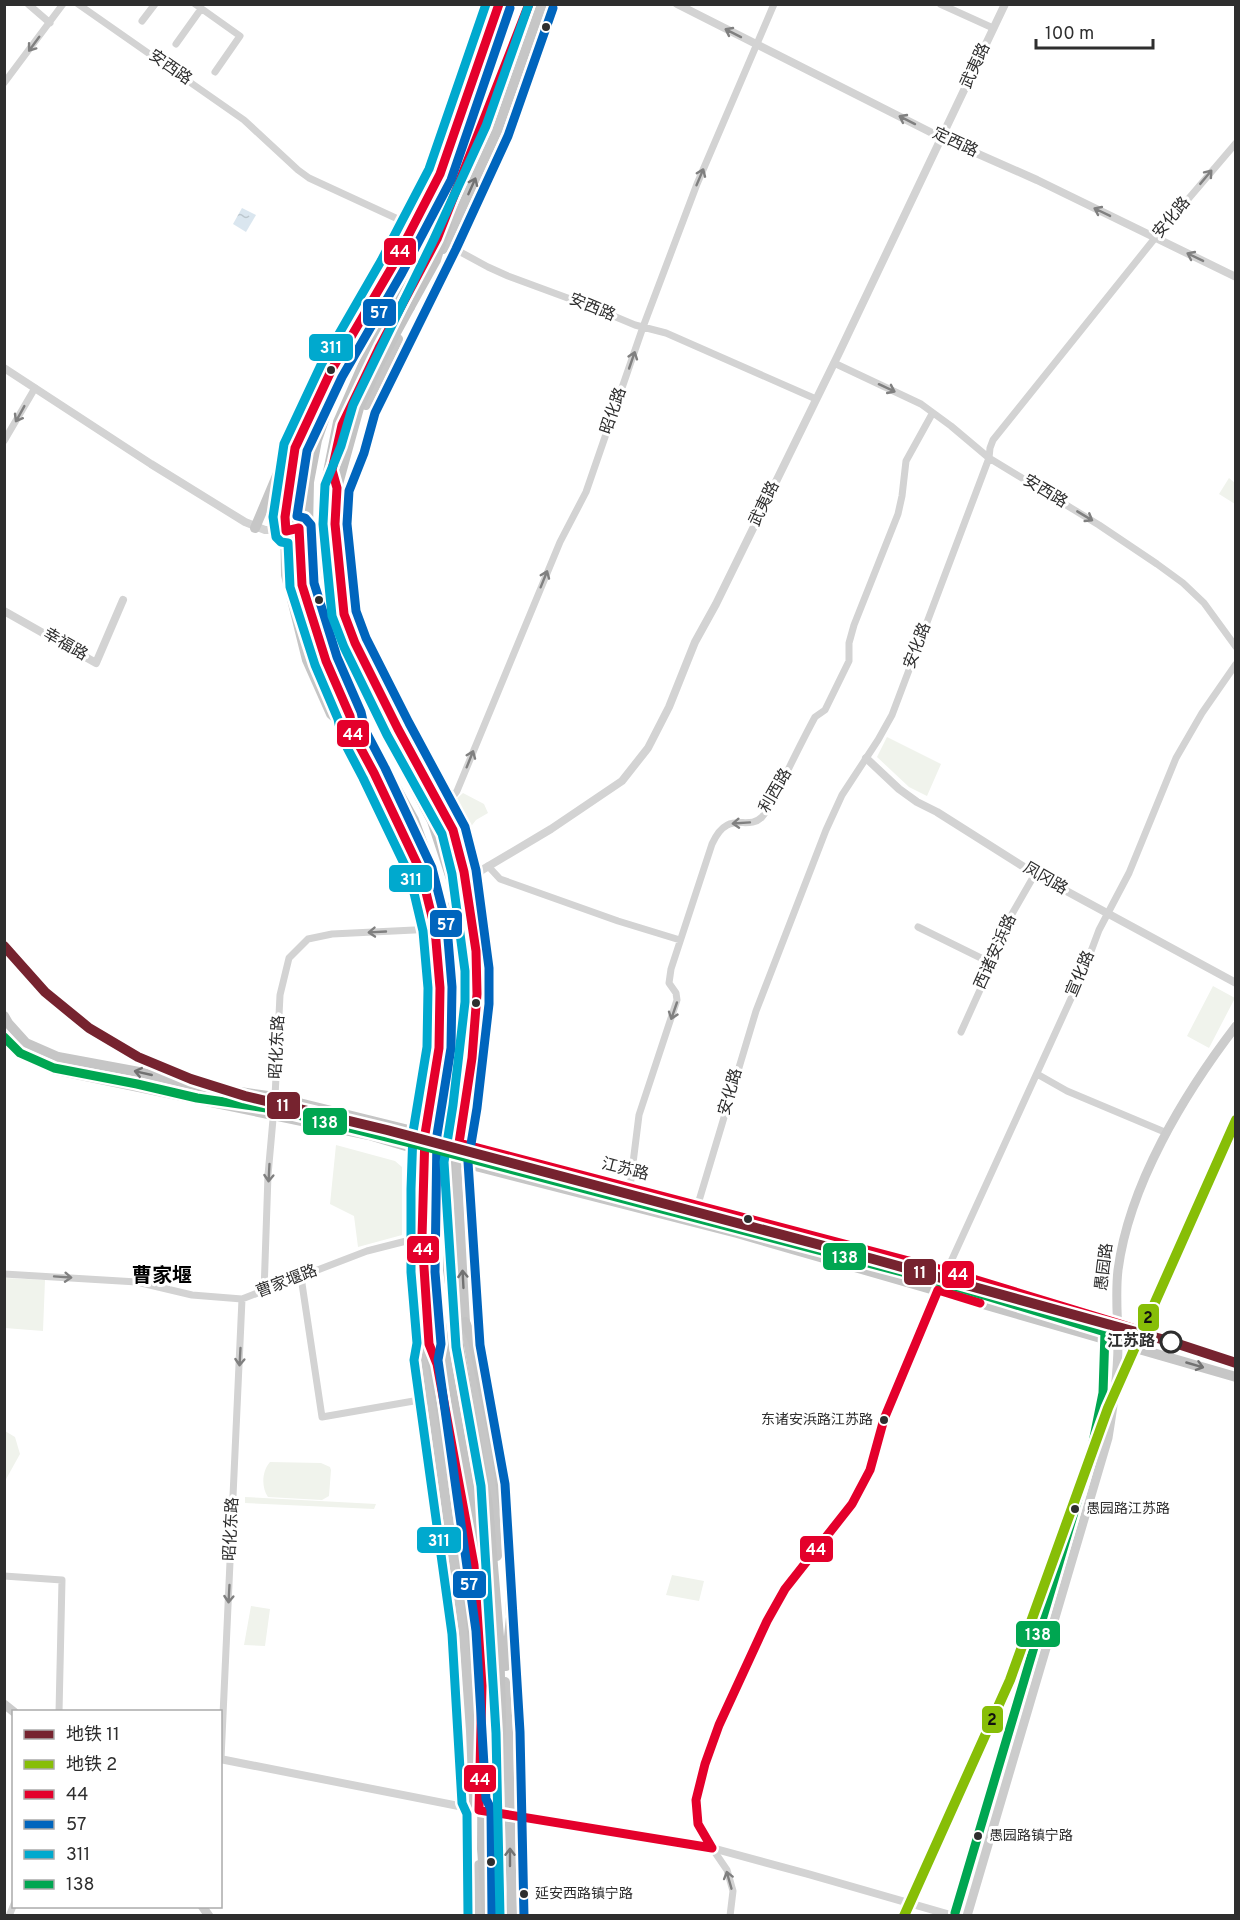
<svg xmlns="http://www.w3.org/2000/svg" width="1240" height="1920" font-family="Overpass,'Noto Sans SC',sans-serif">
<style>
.green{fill:#f0f3ec}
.water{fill:url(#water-ripples)}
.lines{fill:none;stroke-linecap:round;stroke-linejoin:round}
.minor{stroke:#d3d3d3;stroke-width:7}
.tertiary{stroke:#d3d3d3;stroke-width:8}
.secondary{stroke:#ccc;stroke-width:9}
.primary{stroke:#c6c6c6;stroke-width:10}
.trunk{stroke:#c3c3c3;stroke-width:10}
.trunk-bridge{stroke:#c3c3c3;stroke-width:10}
.bus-1-casing{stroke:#fff;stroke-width:14}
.bus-2-casing{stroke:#fff;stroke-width:14}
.bus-3-casing{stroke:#fff;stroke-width:14}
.bus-4-casing{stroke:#fff;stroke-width:14}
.bus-1{stroke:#e4002b;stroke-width:9}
.bus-2{stroke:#0065bd;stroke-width:9}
.bus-3{stroke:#00a9ce;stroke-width:9}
.bus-4{stroke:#00a651;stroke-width:9}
.metro-1-casing{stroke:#fff;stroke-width:15}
.metro-2-casing{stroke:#fff;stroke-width:15}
.metro-1{stroke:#76232f;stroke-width:10}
.metro-2{stroke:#87be07;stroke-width:10}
.oneway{stroke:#808080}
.oneway2{stroke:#727272}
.bus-dot{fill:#2e2e2e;stroke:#fff;stroke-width:2}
.stop-dot{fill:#fff;stroke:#2e2e2e;stroke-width:3}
.labels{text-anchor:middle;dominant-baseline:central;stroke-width:6;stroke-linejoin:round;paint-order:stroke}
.bus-label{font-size:14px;fill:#2e2e2e;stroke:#fff;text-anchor:start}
.street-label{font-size:16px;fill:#2e2e2e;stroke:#fff}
.stop-label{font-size:16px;font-weight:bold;fill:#2e2e2e;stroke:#fff;text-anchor:end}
.quarter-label{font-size:20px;font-weight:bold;fill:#000;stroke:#fff}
.line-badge{stroke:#fff;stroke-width:2}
.badge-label{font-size:16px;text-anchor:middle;font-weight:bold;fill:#fff}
.pale-badge-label{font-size:16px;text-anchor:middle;font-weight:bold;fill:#111}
</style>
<defs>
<pattern id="water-ripples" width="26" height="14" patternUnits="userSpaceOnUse" patternTransform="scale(1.5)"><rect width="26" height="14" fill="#dae6ef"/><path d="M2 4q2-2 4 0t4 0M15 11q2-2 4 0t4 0" fill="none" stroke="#bbc6cd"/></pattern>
</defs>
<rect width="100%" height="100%" fill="#fff"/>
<path class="green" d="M 1229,478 L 1235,483 L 1235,504 L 1219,494 Z
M 887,737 L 941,764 L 927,796 L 909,787 L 877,757 Z
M 463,793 L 484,804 L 488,813 L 476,820 L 466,833 L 460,833 L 450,815 L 454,801 Z
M 1213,986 L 1235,998 L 1209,1048 L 1187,1036 Z
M 336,1145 L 395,1161 L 402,1167 L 402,1235 L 358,1247 L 354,1216 L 330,1204 Z
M 5,1278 L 45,1280 L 43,1331 L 5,1328 Z
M 5,1431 L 15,1437 L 20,1454 L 5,1481 Z
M 270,1462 L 321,1463 L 330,1467 L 331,1470 L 329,1496 L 322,1500 L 268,1497 C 261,1487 262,1471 270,1462 Z
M 245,1497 L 376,1504 L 374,1509 L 245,1503 Z
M 672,1575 L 704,1581 L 699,1601 L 666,1595 Z
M 251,1606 L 270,1609 L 265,1646 L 244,1645 Z"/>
<path class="water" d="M 242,208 L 256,215 L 246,232 L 233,224 Z"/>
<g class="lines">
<path class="minor" d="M 28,4 L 50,23
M 78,4 L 244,120 L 298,170 L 309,178 L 413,226
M 195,4 L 240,36 L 215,72
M 940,4 L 993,28
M 142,21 L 155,4
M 176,44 L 201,9
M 4,83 L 63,4
M 442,242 L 488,267 L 508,276 L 592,307 L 635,325 L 666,333 L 816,399
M 834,363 L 921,404 L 951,426 L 989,458 L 1099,525 L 1157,564 L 1183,583 L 1204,603 L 1236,647
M 4,441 L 35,388
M 443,811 L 457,791 L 560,542 L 586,492 L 643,327 L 697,184 L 774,4
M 488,866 L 500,879 L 618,921 L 680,940
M 918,927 L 989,962
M 961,1032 L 989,970 L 989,962 L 1012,914 L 1035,874
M 1037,1074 L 1067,1091 L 1167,1133
M 630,1187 L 639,1115 L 677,1000 L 676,993 L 669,983 L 671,969 L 712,844 C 728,808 747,832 762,817 C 770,808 775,795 781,784 C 792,762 803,739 815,717 L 825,710 L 849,661 L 849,643 L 854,625 L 898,514 L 902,496 L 906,461 L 932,414
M 698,1204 L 756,1011 L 826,830 L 842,795 L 878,740 L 892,715 L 989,458 L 990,448 L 993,440 L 1155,238 L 1236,143
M 4,1274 L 137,1282 L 192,1295 L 242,1299 L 367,1251 L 422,1237
M 301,1277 L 322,1417 L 431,1398
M 264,1292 L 268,1175 L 275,1097 L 280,995 L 289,958 L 308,939 L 332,934 L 435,929
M 4,1576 L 62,1580 L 59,1712
M 221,1759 L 242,1299
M 9,1916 L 14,1904
M 730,1916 L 733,1891 L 727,1870 L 712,1848 L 698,1824 L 696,1800 L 705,1764 L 719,1725 L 767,1621 L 785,1589 L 852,1504 L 870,1470 L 884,1419 L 901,1375 L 938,1290 L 1084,970 L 1099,930 L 1129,873 L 1176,758 L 1202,713 L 1236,664"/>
<path class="tertiary" d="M 677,4 L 942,138 L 1037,180 L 1236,277
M 4,368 L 151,464 L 245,522 L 265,530 L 290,530
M 4,611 L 96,663 L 123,600
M 866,758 L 899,789 L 917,802 L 937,812 L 1035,874 L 1236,983
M 435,929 L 465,886 L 482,870 L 551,829 L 622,781 L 648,748 L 669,707 L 695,642 L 716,604 L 839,353 L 1005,4
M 220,1759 L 479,1810 L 712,1848 L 808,1874 L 954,1916"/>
<path class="secondary" d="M 4,1704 L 14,1712
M 202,1906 L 209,1916
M 967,1916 L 1108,1438 C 1113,1407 1118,1375 1118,1343 C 1118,1319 1115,1295 1118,1270 C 1129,1185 1184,1094 1236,1026"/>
<path class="primary" d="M 443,249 L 497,131 L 542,4
M 340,355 L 392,267 L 440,174 L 499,4
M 331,381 L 343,351
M 366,405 L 398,339
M 310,414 L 295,448 L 285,517 L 286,575 L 307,660 L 331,714 L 347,728
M 313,433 L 302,476 L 299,528 L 302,585 L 326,661 L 350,716 L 353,734 L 374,773 L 421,872 L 435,929 L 440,988 L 439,1048 L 425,1134 L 423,1189 L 423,1272 L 429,1344 L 426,1360 L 464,1633 L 471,1731 L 474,1803 L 479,1810
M 340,435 L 342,425 L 404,301
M 335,459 L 332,470 L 337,488 L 335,524 L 344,614 L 355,643 L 398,729 L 453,830 L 464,872 L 465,886 L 477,970 L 477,1003 L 465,1107 L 456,1161 L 465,1322 L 493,1485 L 497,1556
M 255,528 L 292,440
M 4,1016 L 8,1023 L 26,1043 L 58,1057 L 139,1072 L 199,1086 L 275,1097 L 425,1134 L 947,1271 L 987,1284 L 1117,1323 L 1236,1362
M 4,1039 L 27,1057 L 52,1069 L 369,1135 L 456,1161 L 737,1233 L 1236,1377
M 455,1462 L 474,1565 L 480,1663
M 505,1682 L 508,1733 L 512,1916
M 479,1865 L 480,1916"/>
<path class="trunk" d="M 426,221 L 479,100 L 510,4
M 337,488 L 359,408 L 379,364 L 410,307
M 331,698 L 344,722 L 353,734
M 465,1322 L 473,1341 L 496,1451 L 508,1538
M 429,1344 L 438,1393"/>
<path class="trunk-bridge" d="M 426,221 L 333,394 L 317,440 L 309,482 L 308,529 L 313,579 L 324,631 L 341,681 L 368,737 L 414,820 L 431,866 L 446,927 L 451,998 L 434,1145 L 434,1270 L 445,1353 L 473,1507 L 482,1587 L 487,1664 L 483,1720 L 482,1849 L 487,1916
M 410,307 L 436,260 L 447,224
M 331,698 C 294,614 277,514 310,426 C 317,405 326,387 341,370
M 438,1393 L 457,1505 L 480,1699
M 506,1666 L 511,1617 L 508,1538
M 503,1916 L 497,1835 L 501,1717 L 499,1637 L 488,1506 L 460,1352 L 448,1270 L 448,1149 L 460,1070 L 465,993 L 459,921 L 451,879 L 432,821 L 354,674 L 336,621 L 326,575 L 323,534 L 327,477 L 338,422 L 369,351 L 423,261 L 456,192 L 488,121 L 527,4"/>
<defs>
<path id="bus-1" d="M 499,4 L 440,174 L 392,267 L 331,371 L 295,448 L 285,517 L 286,531 L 299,528 L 302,585 L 326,661 L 350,716 L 353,734 L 374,773 L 421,872 L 435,929 L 440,988 L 439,1048 L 425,1134 L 422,1237 L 429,1344 L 437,1364 L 474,1565 L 482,1686 L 479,1810 L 712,1848
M 529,4 L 437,239 L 380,346 L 342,425 L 332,470 L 337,488 L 335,524 L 344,614 L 355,643 L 398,729 L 453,830 L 464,872 L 476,951 L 477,994 L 472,1058 L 459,1143 L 947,1271 L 1117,1323 L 1236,1362
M 712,1848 L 698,1824 L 696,1800 L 705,1764 L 719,1725 L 767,1621 L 785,1589 L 852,1504 L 870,1470 L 884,1419 L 938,1290 L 980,1303"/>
<path id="bus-2" d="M 492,1915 L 491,1809 L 486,1799 L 476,1631 L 438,1360 L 441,1344 L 435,1272 L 437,1135 L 451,1048 L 452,987 L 447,927 L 432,868 L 385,768 L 365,730 L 361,712 L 337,657 L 314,583 L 311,525 L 305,518 L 297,516 L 307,451 L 342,377 L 402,273 L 451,180 L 510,8
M 524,1916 L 520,1732 L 505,1484 L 480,1345 L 468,1162 L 477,1108 L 489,1004 L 489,968 L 476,870 L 465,827 L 409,723 L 366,638 L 356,611 L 347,524 L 349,491 L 364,453 L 375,413 L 456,249 L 508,136 L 553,8"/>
<path id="bus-3" d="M 468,1916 L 467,1814 L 462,1803 L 452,1634 L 414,1360 L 417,1343 L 411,1272 L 411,1189 L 413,1132 L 427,1047 L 428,988 L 423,931 L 410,876 L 363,778 L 342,738 L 338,719 L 315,665 L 290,587 L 288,543 L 281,542 L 276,537 L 273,517 L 284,444 L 321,365 L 381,261 L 429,169 L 486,4
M 500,1916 L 496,1733 L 481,1486 L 456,1347 L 444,1162 L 453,1105 L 465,1002 L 465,971 L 452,874 L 442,834 L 387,735 L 344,647 L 332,616 L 323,524 L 325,485 L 341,446 L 353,405 L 434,239 L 486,126 L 529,4"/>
<path id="bus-4" d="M 4,1037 L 20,1053 L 54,1068 L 137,1084 L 197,1098 L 273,1109 L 422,1146 L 944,1283 L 1105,1332 L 1103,1393 L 1089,1462 L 955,1913"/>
</defs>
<use href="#bus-1" class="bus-1-casing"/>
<use href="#bus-2" class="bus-2-casing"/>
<use href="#bus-3" class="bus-3-casing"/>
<use href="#bus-4" class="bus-4-casing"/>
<use href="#bus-1" class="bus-1"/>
<use href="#bus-2" class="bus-2"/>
<use href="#bus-3" class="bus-3"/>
<use href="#bus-4" class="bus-4"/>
<defs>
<path id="metro-1" d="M 4,946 L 45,992 L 89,1028 L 138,1057 L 191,1079 L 245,1096 L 387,1130 L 873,1259 L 1172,1342 L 1236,1363"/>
<path id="metro-2" d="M 904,1916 L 1010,1680 L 1108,1408 L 1236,1120"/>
</defs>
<use href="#metro-1" class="metro-1-casing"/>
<use href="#metro-2" class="metro-2-casing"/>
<use href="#metro-1" class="metro-1"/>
<use href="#metro-2" class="metro-2"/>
</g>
<defs><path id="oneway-shaft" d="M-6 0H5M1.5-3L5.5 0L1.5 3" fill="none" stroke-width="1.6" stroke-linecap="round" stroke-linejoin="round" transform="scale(1.5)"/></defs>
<g class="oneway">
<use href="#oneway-shaft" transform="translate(733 33) rotate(-153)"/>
<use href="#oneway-shaft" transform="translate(34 44) rotate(126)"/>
<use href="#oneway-shaft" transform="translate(907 120) rotate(-153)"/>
<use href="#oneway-shaft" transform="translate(700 177) rotate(-67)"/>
<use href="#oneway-shaft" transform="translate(1206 177) rotate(-50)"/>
<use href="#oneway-shaft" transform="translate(1102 212) rotate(-154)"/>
<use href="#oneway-shaft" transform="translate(1195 257) rotate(-154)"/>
<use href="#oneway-shaft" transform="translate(632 360) rotate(-71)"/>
<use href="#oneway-shaft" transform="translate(887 388) rotate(25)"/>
<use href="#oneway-shaft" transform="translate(20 414) rotate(119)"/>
<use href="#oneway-shaft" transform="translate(1085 516) rotate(31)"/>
<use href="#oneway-shaft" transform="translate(544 579) rotate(-68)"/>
<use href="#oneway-shaft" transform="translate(470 759) rotate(-68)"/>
<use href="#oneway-shaft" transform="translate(741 823) rotate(176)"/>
<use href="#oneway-shaft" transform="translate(377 932) rotate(177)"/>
<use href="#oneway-shaft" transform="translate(674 1011) rotate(109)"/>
<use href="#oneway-shaft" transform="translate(269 1173) rotate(93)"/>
<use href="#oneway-shaft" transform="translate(63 1277) rotate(4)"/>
<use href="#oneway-shaft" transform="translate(240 1357) rotate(93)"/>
<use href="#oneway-shaft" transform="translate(229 1594) rotate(93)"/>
<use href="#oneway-shaft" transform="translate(729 1880) rotate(-106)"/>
</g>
<g class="oneway2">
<use href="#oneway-shaft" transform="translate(472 186) rotate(-66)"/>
<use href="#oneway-shaft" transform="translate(143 1073) rotate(-167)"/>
<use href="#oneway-shaft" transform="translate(463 1279) rotate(-93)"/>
<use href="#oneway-shaft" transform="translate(1195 1365) rotate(16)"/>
<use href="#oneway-shaft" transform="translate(510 1857) rotate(-90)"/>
</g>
<g class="bus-dot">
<circle cx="546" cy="27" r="5"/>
<circle cx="331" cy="370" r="5"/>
<circle cx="319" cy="600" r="5"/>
<circle cx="476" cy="1003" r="5"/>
<circle cx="748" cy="1219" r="5"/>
<circle cx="884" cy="1420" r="5"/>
<circle cx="1075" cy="1509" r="5"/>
<circle cx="978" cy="1836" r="5"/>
<circle cx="491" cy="1862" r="5"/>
<circle cx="524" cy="1894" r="5"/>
</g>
<circle class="stop-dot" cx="1171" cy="1342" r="10"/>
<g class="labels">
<g class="bus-label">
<text x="873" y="1420" text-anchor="end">东诸安浜路江苏路</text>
<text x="1086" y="1509">愚园路江苏路</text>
<text x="989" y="1836">愚园路镇宁路</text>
<text x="535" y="1894">延安西路镇宁路</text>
</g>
<g class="street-label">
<text transform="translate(976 66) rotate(-65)">武夷路</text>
<text transform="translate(170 68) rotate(35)">安西路</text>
<text transform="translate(955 143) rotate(25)">定西路</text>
<text transform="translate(1172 218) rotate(-50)">安化路</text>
<text transform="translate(592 308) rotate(22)">安西路</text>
<text transform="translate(614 411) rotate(-71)">昭化路</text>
<text transform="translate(1045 492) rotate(31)">安西路</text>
<text transform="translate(765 504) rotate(-64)">武夷路</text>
<text transform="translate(65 645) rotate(30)">幸福路</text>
<text transform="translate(918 646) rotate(-69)">安化路</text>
<text transform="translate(776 791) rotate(-60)">利西路</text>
<text transform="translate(1045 879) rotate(30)">凤冈路</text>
<text transform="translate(996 952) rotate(-66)">西诸安浜路</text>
<text transform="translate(1081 974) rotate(-67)">宣化路</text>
<text transform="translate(278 1047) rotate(-87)">昭化东路</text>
<text transform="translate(731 1092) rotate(-74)">安化路</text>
<text transform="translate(625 1170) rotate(14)">江苏路</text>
<text transform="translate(1105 1267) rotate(-83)">愚园路</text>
<text transform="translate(287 1282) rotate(-21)">曹家堰路</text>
<text transform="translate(232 1529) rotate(-87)">昭化东路</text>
</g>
<g class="stop-label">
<text x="1155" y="1342">江苏路</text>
</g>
<g class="quarter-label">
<text x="162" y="1277">曹家堰</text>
</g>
</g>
<g class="line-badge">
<rect x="383" y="237" width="34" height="29" rx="6" fill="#e4002b"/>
<rect x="362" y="298" width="35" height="29" rx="6" fill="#0065bd"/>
<rect x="308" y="333" width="46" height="29" rx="6" fill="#00a9ce"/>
<rect x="336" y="719" width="34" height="29" rx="6" fill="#e4002b"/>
<rect x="388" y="864" width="45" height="29" rx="6" fill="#00a9ce"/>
<rect x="429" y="909" width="34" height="29" rx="6" fill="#0065bd"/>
<rect x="266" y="1091" width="35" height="29" rx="6" fill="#76232f"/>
<rect x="302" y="1107" width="46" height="29" rx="6" fill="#00a651"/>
<rect x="406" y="1235" width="34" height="29" rx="6" fill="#e4002b"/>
<rect x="822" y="1242" width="45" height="29" rx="6" fill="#00a651"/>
<rect x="903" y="1258" width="34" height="28" rx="6" fill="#76232f"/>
<rect x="941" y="1260" width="34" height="29" rx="6" fill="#e4002b"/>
<rect x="1137" y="1303" width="23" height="29" rx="6" fill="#87be07"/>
<rect x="416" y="1526" width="46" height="28" rx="6" fill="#00a9ce"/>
<rect x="799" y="1535" width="35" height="28" rx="6" fill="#e4002b"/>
<rect x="452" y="1570" width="35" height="29" rx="6" fill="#0065bd"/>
<rect x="1015" y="1620" width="46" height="28" rx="6" fill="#00a651"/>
<rect x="981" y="1705" width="23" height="29" rx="6" fill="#87be07"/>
<rect x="463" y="1764" width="34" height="29" rx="6" fill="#e4002b"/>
</g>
<g class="badge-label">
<text x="400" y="257">44</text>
<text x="379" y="318">57</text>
<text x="331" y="353">311</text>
<text x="353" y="740">44</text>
<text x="411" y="885">311</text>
<text x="446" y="930">57</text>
<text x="283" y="1111">11</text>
<text x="325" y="1128">138</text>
<text x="423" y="1255">44</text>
<text x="845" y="1263">138</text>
<text x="920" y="1278">11</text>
<text x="958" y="1280">44</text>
<text x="439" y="1546">311</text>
<text x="816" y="1555">44</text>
<text x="469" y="1590">57</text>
<text x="1038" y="1640">138</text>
<text x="480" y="1785">44</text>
</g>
<g class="pale-badge-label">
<text x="1148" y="1323">2</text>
<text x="992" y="1725">2</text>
</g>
<rect width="1240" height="1920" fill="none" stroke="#2e2e2e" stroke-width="12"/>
<rect x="12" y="1710" width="210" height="198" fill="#ffffff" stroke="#ababab" stroke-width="1.5"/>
<rect x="24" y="1730" width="30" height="9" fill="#76232f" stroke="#ababab" stroke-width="1.5"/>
<text x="66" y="1740" font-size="18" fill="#2e2e2e">地铁 11</text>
<rect x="24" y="1760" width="30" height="9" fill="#87be07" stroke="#ababab" stroke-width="1.5"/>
<text x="66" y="1770" font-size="18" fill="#2e2e2e">地铁 2</text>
<rect x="24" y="1790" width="30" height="9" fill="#e4002b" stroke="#ababab" stroke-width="1.5"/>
<text x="66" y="1800" font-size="18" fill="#2e2e2e">44</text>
<rect x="24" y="1820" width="30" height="9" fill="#0065bd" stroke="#ababab" stroke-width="1.5"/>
<text x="66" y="1830" font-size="18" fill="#2e2e2e">57</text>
<rect x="24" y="1850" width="30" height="9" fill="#00a9ce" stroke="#ababab" stroke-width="1.5"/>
<text x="66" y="1860" font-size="18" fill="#2e2e2e">311</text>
<rect x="24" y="1880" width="30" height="9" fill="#00a651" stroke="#ababab" stroke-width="1.5"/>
<text x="66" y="1890" font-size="18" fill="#2e2e2e">138</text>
<path d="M1036 39v9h117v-9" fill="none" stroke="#2e2e2e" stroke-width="3"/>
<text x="1045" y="39" font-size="18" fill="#2e2e2e" stroke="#ffffff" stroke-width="4.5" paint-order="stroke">100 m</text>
</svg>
